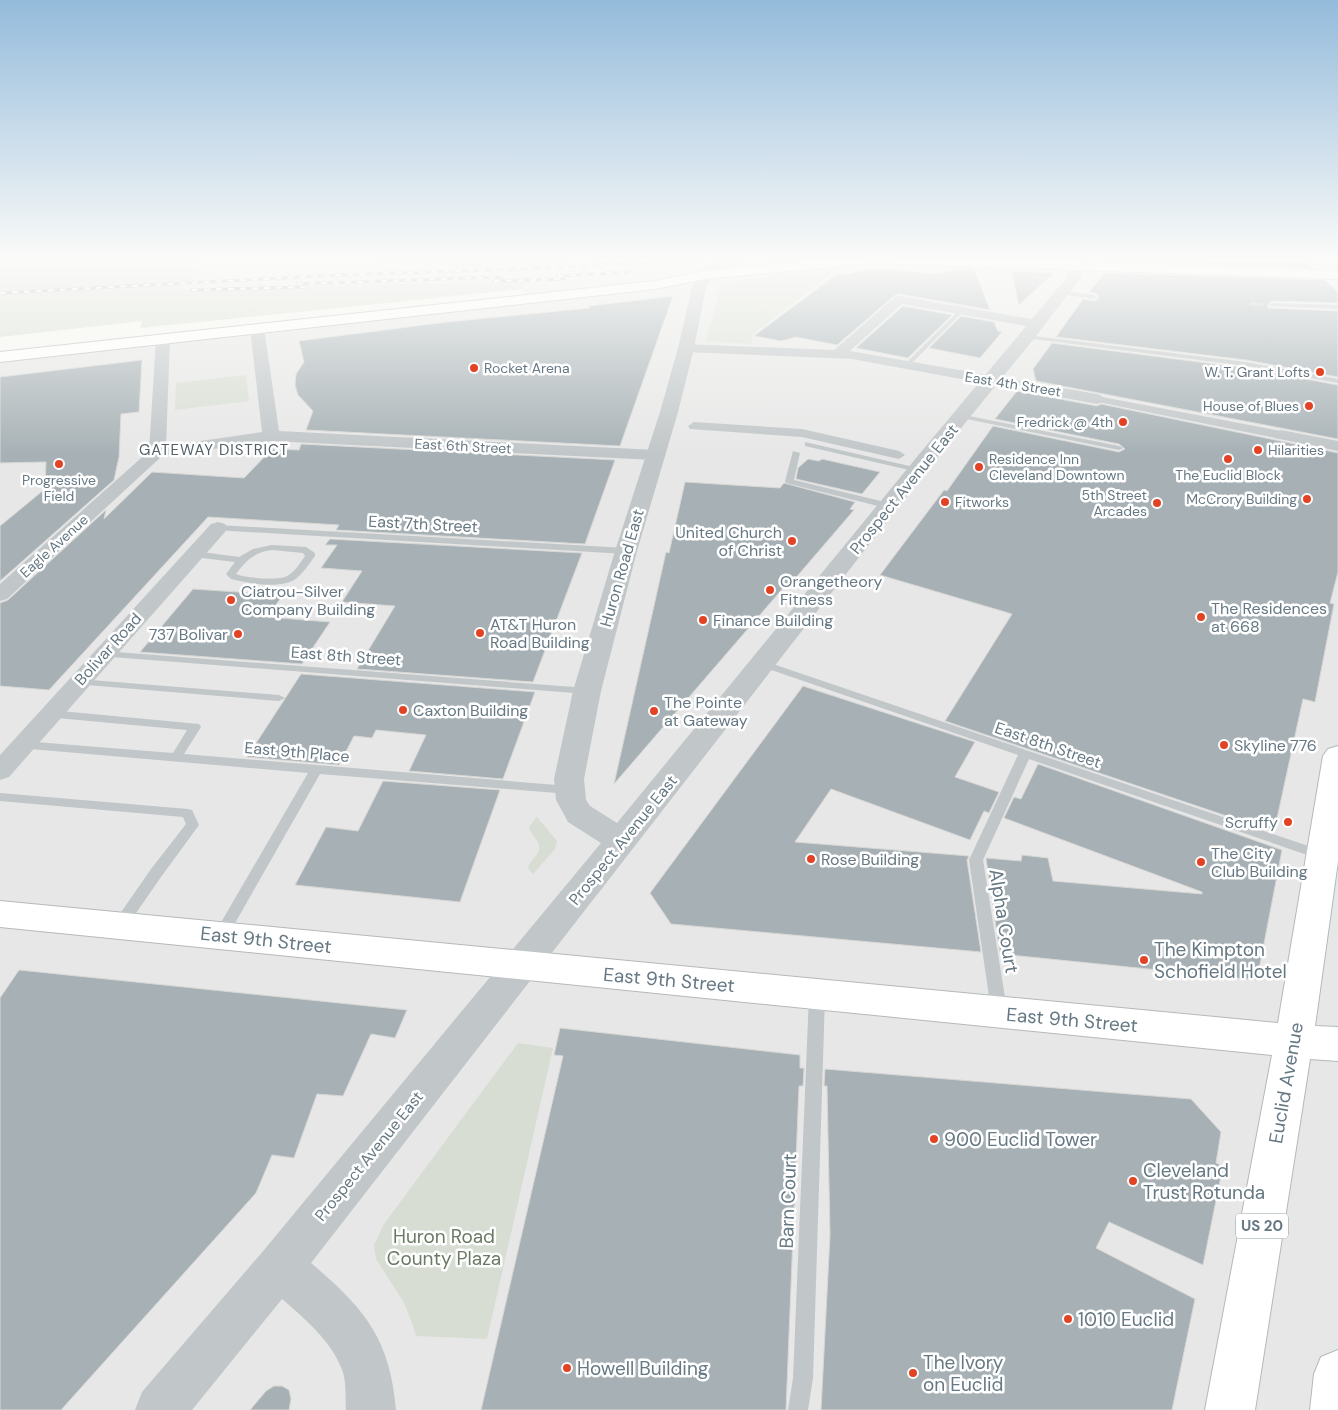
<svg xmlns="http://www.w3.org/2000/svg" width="1338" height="1410" font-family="'DM Sans',sans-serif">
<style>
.built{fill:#e6e7e6}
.green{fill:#d7ddd3}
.building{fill:#a7b1b5;stroke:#d7d7d5}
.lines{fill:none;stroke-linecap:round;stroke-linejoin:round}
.tertiary-tunnel{stroke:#d2d6d6;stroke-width:15;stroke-dasharray:15 8;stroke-linecap:butt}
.primary-casing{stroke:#b4b9bc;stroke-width:2}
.service{fill:#c1c6c8;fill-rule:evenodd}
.pedestrian{fill:#c1c6c8;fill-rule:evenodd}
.minor{fill:#c1c6c8;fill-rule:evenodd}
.tertiary{fill:#c1c6c8;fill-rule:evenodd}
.primary{fill:#fff;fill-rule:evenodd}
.rail-casing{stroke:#a2a9ad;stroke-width:3}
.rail{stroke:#fff;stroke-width:2;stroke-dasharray:6;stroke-linecap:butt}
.poi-dot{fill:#e34325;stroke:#fff;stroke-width:2}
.labels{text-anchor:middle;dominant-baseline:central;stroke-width:5;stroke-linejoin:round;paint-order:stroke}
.far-poi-label{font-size:14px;fill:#657883;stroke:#fff;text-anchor:end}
.far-street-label{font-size:14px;fill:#657883;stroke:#fff}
.far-neighbourhood-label{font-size:15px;letter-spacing:1px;fill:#536068;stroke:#fff}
.shield{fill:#fff;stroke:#93a0a8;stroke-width:1}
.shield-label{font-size:15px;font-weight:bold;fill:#657883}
.street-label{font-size:16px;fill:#657883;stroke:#fff}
.poi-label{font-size:16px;fill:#657883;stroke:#fff;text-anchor:start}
.near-street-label{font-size:19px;fill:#657883;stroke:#fff}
.near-poi-label{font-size:19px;fill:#657883;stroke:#fff;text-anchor:start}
.near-park-label{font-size:19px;fill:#6a7a63;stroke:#fff}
</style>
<rect width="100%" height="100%" fill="#f6f6f2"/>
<path class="built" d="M 113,258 L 1338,258 L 1338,1410 L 0,1410 L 0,357 L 525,299 L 523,289 L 527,280 L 177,290 L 200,272 L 191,268 L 197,263 Z"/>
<path class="green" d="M 0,258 L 113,258 L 198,263 L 191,268 L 201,272 L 178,290 L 528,280 L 523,289 L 140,328 L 142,321 L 0,337 Z
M 840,267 L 753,334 L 751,344 L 706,341 L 722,282 Z
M 246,375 L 249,401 L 175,410 L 176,383 Z
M 537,817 L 557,841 L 555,849 L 533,874 L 528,868 C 530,860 537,857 539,850 C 541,840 530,835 529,827 Z
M 518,1043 L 553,1048 L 487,1339 L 416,1336 L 413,1325 L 403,1301 L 376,1259 L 374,1245 L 384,1224 Z"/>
<path class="building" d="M 1118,258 L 1301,258 L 1312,268 L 1115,261 Z
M 882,268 L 935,274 L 959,269 L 974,269 L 990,310 L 899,294 L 894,296 L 837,345 L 796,337 L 781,341 L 754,336 L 837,274 L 847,275 L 858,271 Z
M 1011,271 L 1054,273 L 1019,305 Z
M 1105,273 L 1325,280 L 1338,292 L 1338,303 L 1271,301 L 1267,306 L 1269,308 L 1338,311 L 1338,377 L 1246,360 L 1056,337 L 1083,299 L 1094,301 L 1098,299 L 1099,296 L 1095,293 L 1089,292 Z
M 673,296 L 620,446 L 306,430 L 313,411 L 298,395 L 295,385 L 296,374 L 304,362 L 299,341 L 447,322 L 590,308 L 589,306 Z
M 903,306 L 952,315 L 908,358 L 856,348 Z
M 961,316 L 994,322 L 998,331 L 1002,332 L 980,358 L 929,348 Z
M 1052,343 L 1246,368 L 1338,385 L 1338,439 L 1036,381 L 1033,369 Z
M 142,360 L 139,412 L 121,414 L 119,457 L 114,480 L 0,581 L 0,526 L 45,489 L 46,462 L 0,463 L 0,377 Z
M 1017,391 L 1097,406 L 1101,404 L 1338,453 L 1338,572 L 1330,603 L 1334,604 L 1315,702 L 1303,699 L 1274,832 L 945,721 L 1012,614 L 880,575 L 944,490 L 947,491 L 993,426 L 1119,452 L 1125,449 L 1119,444 L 995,419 Z
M 301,444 L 615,460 L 585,544 L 336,530 L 339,525 L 208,517 L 49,690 L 0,686 L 0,603 L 8,600 L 106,510 L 104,519 L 152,472 L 244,478 L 272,449 L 299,450 Z
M 808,459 L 819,461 L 822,459 L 880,472 L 862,494 L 796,479 L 798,468 Z
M 685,482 L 780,488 L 784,483 L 855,502 L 850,509 L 854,510 L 787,588 L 784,587 L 614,784 L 666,552 L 669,553 Z
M 330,539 L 582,553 L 533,682 L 357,669 L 395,606 L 342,602 L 362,571 L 321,568 L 337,545 L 325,545 Z
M 193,589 L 283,595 L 267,617 L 330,622 L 302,664 L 140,652 Z
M 301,674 L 535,692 L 503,779 L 409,771 L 426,735 L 376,730 L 372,738 L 354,736 L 339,765 L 247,757 Z
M 803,686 L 975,742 L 955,777 L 999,792 L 989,813 L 984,811 L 970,840 L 831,789 L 795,842 L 969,856 L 967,860 L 981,952 L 671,924 L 650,893 Z
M 1038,764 L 1282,850 L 1257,980 L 1000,954 L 986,858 L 1021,861 L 1022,855 L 1048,858 L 1053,881 L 1202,894 L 1202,892 L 1004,818 L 1014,797 L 1021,799 Z
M 383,781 L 500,790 L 460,902 L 295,885 L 326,827 L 358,831 Z
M 19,970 L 407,1010 L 395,1038 L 371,1034 L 343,1096 L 317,1094 L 294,1158 L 272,1155 L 256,1193 L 61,1410 L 0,1410 L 0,998 Z
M 560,1028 L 800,1055 L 800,1068 L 804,1068 L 803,1086 L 799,1086 L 786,1410 L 481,1410 L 563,1056 L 554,1055 Z
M 825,1069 L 1191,1099 L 1221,1132 L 1216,1163 L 1223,1166 L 1203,1265 L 1109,1222 L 1096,1248 L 1195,1299 L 1172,1410 L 821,1410 L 830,1235 L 827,1086 L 824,1086 Z
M 274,1386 L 282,1386 L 289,1390 L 291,1399 L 289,1410 L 250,1410 L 266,1391 Z"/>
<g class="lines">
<path class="tertiary-tunnel" d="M 479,263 L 520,264 L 561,258"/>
<defs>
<path id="primary" d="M 843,258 L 964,258 L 1338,271 L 1338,279 L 875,263 L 706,279 L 655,289 L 0,362 L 0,352 L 655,281 L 706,271 Z
M 1338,746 L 1338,861 L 1315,1026 L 1338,1027 L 1338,1061 L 1310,1059 L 1255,1410 L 1205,1410 L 1272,1055 L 0,927 L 0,901 L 1278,1023 L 1323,756 L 1328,749 Z
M 1338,1350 L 1338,1410 L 1310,1410 L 1314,1374 L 1321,1357 Z"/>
</defs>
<use href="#primary" class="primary-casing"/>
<path class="service" d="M 1061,291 L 1094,295 L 1097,297 L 1094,299 L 1059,294 L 1059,292 Z
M 1252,302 L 1264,304 L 1261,306 L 1250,305 L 1249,304 Z
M 1271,303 L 1338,305 L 1338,309 L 1269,306 L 1269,304 Z
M 959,310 L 964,311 L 909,366 L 905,366 L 905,364 Z
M 1027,335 L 1246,362 L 1338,379 L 1338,383 L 1246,366 L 1025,338 L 1024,337 Z
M 959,414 L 1119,446 L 1123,448 L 1119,450 L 962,418 L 959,418 Z
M 805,442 L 918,468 L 922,470 L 918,472 L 805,446 Z
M 793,451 L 800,453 L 794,480 L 893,504 L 894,506 L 890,509 L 786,483 L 785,481 Z
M 218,525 L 626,548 L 631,551 L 626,554 L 215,530 L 214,528 Z
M 272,545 L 306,547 L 315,553 L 315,556 C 309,564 302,575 294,580 C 277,589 248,583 231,579 L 226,574 L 235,562 L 194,557 L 189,554 L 194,551 L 239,557 L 253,549 ZM 272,550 L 303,553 L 305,556 C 300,563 295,572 287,576 C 278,581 245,578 236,574 C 246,560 255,552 272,550 Z
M 103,651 L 587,688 L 593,691 L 587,694 L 99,656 L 98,654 L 99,652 Z
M 764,661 L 1326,852 L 1328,855 L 1326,858 L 1321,860 L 1316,858 L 1029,759 L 983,860 L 1007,1010 L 1004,1015 L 999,1016 L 994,1015 L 991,1010 L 969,860 L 1018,755 L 760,666 L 759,664 L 760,662 Z
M 78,679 L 279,695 L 285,698 L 279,701 L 74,684 L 73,682 Z
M 50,710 L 199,724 L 201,727 L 184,754 L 569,786 L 573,787 L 575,790 L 573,793 L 569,794 L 320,774 L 226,939 L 221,941 L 216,939 L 214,935 L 216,931 L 308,773 L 19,748 L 17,745 L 23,741 L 173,753 L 187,730 L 46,717 L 44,714 Z
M 0,793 L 188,809 L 192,810 L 199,825 L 161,877 L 125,929 L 120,931 L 115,929 L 113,925 L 115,921 L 151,869 L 186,824 L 183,817 L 0,801 Z
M 817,990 L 822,992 L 825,996 L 813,1378 L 808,1410 L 788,1410 L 793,1378 L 809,996 L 812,992 Z"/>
<path class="pedestrian" d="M 1097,396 L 1281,431 L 1287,435 L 1281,439 L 1093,401 L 1091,399 L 1093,397 Z
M 694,422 L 802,429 L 899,451 L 905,455 L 899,459 L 802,437 L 690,429 L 688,426 Z"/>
<path class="minor" d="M 899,296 L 1037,320 L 1044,324 L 1037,328 L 902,304 L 850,351 L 1097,394 L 1102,396 L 1105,399 L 1102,402 L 1097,404 L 852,359 L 686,352 L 679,348 L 686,344 L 834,350 L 895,297 Z
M 257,324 L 264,328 L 279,431 L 655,450 L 661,451 L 663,455 L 661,459 L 655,460 L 271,441 L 162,456 L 7,599 L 0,601 L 0,584 L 149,451 L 156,339 L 158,336 L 168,336 L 170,339 L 166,446 L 262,432 L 250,328 Z
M 1281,430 L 1338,441 L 1338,451 L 1275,438 L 1273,435 L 1275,432 Z
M 218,522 L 225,524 L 227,528 L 225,532 L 9,777 L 0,780 L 0,755 L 211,524 Z"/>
<path class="tertiary" d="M 374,258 C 391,258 479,255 486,263 L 479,267 L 381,262 Z
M 728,258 L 747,258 L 745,261 L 717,272 L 706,287 L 694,348 L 678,412 L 637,551 L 601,691 L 584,779 L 586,800 L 590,806 L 617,823 L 916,458 L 1068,276 L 1066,265 L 1062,258 L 1076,258 L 1080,265 L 1082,276 L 1033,340 L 930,466 L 311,1263 C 364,1308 390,1338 396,1410 L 346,1410 C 345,1396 347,1380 341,1367 C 330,1340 304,1318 282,1299 L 192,1410 L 135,1410 L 142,1392 L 264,1250 L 601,843 L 568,822 L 556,800 L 554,779 L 573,691 L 615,551 L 660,412 L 678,348 L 692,287 L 707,266 Z
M 790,258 L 806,258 L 812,264 L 805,268 L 800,267 Z"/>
<use href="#primary" class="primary"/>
<defs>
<path id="rail" d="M 558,276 L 628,272
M 494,281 L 564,279
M 297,284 L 502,277
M 192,290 L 305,287
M 0,293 L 338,275 L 545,268 L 706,259"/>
</defs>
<use href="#rail" class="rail-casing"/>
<use href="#rail" class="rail"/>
</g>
<linearGradient id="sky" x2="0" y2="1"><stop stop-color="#94bbdb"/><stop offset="0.57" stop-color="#fbfbf9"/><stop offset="1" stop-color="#fbfbf9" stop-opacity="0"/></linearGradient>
<rect width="1338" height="455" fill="url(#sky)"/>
<g class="poi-dot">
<circle cx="474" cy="368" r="5"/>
<circle cx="1320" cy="372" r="5"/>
<circle cx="1309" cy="406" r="5"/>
<circle cx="1123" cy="422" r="5"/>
<circle cx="1258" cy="450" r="5"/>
<circle cx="1228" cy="459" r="5"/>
<circle cx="59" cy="464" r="5"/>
<circle cx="979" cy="467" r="5"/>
<circle cx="1307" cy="499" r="5"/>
<circle cx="945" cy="502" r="5"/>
<circle cx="1157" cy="503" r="5"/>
<circle cx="792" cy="541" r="5"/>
<circle cx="770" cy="590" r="5"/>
<circle cx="231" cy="600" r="5"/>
<circle cx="1201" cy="617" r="5"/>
<circle cx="703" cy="620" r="5"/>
<circle cx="480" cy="633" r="5"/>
<circle cx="238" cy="634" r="5"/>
<circle cx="403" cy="710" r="5"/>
<circle cx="654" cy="711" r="5"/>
<circle cx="1224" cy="745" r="5"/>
<circle cx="1288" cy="822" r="5"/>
<circle cx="811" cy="859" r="5"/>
<circle cx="1201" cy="862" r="5"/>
<circle cx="1144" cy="960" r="5"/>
<circle cx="934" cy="1139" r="5"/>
<circle cx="1133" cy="1181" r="5"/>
<circle cx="1068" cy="1319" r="5"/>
<circle cx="567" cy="1368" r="5"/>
<circle cx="913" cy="1373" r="5"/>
</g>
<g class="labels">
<g class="far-poi-label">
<text x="484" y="368" text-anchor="start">Rocket Arena</text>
<text x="1310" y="372">W. T. Grant Lofts</text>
<text x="1299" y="406">House of Blues</text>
<text x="1113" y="422">Fredrick @ 4th</text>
<text x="1268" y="450" text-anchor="start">Hilarities</text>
<text x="989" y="459" text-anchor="start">Residence Inn<tspan x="989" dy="16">Cleveland Downtown</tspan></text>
<text x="1228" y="475" text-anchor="middle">The Euclid Block</text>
<text x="59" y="480" text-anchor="middle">Progressive<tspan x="59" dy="16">Field</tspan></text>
<text x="1147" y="495">5th Street<tspan x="1147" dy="16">Arcades</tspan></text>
<text x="1297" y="499">McCrory Building</text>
<text x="955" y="502" text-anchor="start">Fitworks</text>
</g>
<g class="far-street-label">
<text transform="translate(1013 384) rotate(9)">East 4th Street</text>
<text transform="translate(463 446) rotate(3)">East 6th Street</text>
<text transform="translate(54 546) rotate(-42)">Eagle Avenue</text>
</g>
<g class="far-neighbourhood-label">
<text x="214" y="450">GATEWAY DISTRICT</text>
</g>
<rect class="shield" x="1236" y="1213.5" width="52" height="25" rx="4"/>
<g class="shield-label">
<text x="1262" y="1226">US 20</text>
</g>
<g class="street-label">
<text transform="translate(904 489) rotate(-51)">Prospect Avenue East</text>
<text transform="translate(423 524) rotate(3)">East 7th Street</text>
<text transform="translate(622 568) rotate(-74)">Huron Road East</text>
<text transform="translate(108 649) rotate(-48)">Bolivar Road</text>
<text transform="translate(346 656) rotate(4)">East 8th Street</text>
<text transform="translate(1048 745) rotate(19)">East 8th Street</text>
<text transform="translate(297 752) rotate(5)">East 9th Place</text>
<text transform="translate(623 840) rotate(-51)">Prospect Avenue East</text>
<text transform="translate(369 1156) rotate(-51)">Prospect Avenue East</text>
</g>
<g class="poi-label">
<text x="782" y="532" text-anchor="end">United Church<tspan x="782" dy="18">of Christ</tspan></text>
<text x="780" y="581">Orangetheory<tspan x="780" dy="18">Fitness</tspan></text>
<text x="241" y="591">Ciatrou-Silver<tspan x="241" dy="18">Company Building</tspan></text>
<text x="1211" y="608">The Residences<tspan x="1211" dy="18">at 668</tspan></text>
<text x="713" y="620">Finance Building</text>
<text x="490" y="624">AT&amp;T Huron<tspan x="490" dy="18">Road Building</tspan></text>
<text x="228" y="634" text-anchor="end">737 Bolivar</text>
<text x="664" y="702">The Pointe<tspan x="664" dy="18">at Gateway</tspan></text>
<text x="413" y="710">Caxton Building</text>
<text x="1234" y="745">Skyline 776</text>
<text x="1278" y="822" text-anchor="end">Scruffy</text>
<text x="1211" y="853">The City<tspan x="1211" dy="18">Club Building</tspan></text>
<text x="821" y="859">Rose Building</text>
</g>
<g class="near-street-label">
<text transform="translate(1004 921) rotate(81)">Alpha Court</text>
<text transform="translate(266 940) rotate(6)">East 9th Street</text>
<text transform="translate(669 980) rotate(5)">East 9th Street</text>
<text transform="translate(1072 1020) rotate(5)">East 9th Street</text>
<text transform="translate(1286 1083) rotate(-80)">Euclid Avenue</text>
<text transform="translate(788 1201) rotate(-88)">Barn Court</text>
</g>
<g class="near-poi-label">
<text x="1154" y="949">The Kimpton<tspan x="1154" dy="22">Schofield Hotel</tspan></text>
<text x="944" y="1139">900 Euclid Tower</text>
<text x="1143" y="1170">Cleveland<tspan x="1143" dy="22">Trust Rotunda</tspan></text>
<text x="1078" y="1319">1010 Euclid</text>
<text x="923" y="1362">The Ivory<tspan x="923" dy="22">on Euclid</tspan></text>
<text x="577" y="1368">Howell Building</text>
</g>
<g class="near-park-label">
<text x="444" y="1236">Huron Road<tspan x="444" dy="22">County Plaza</tspan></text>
</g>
</g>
</svg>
